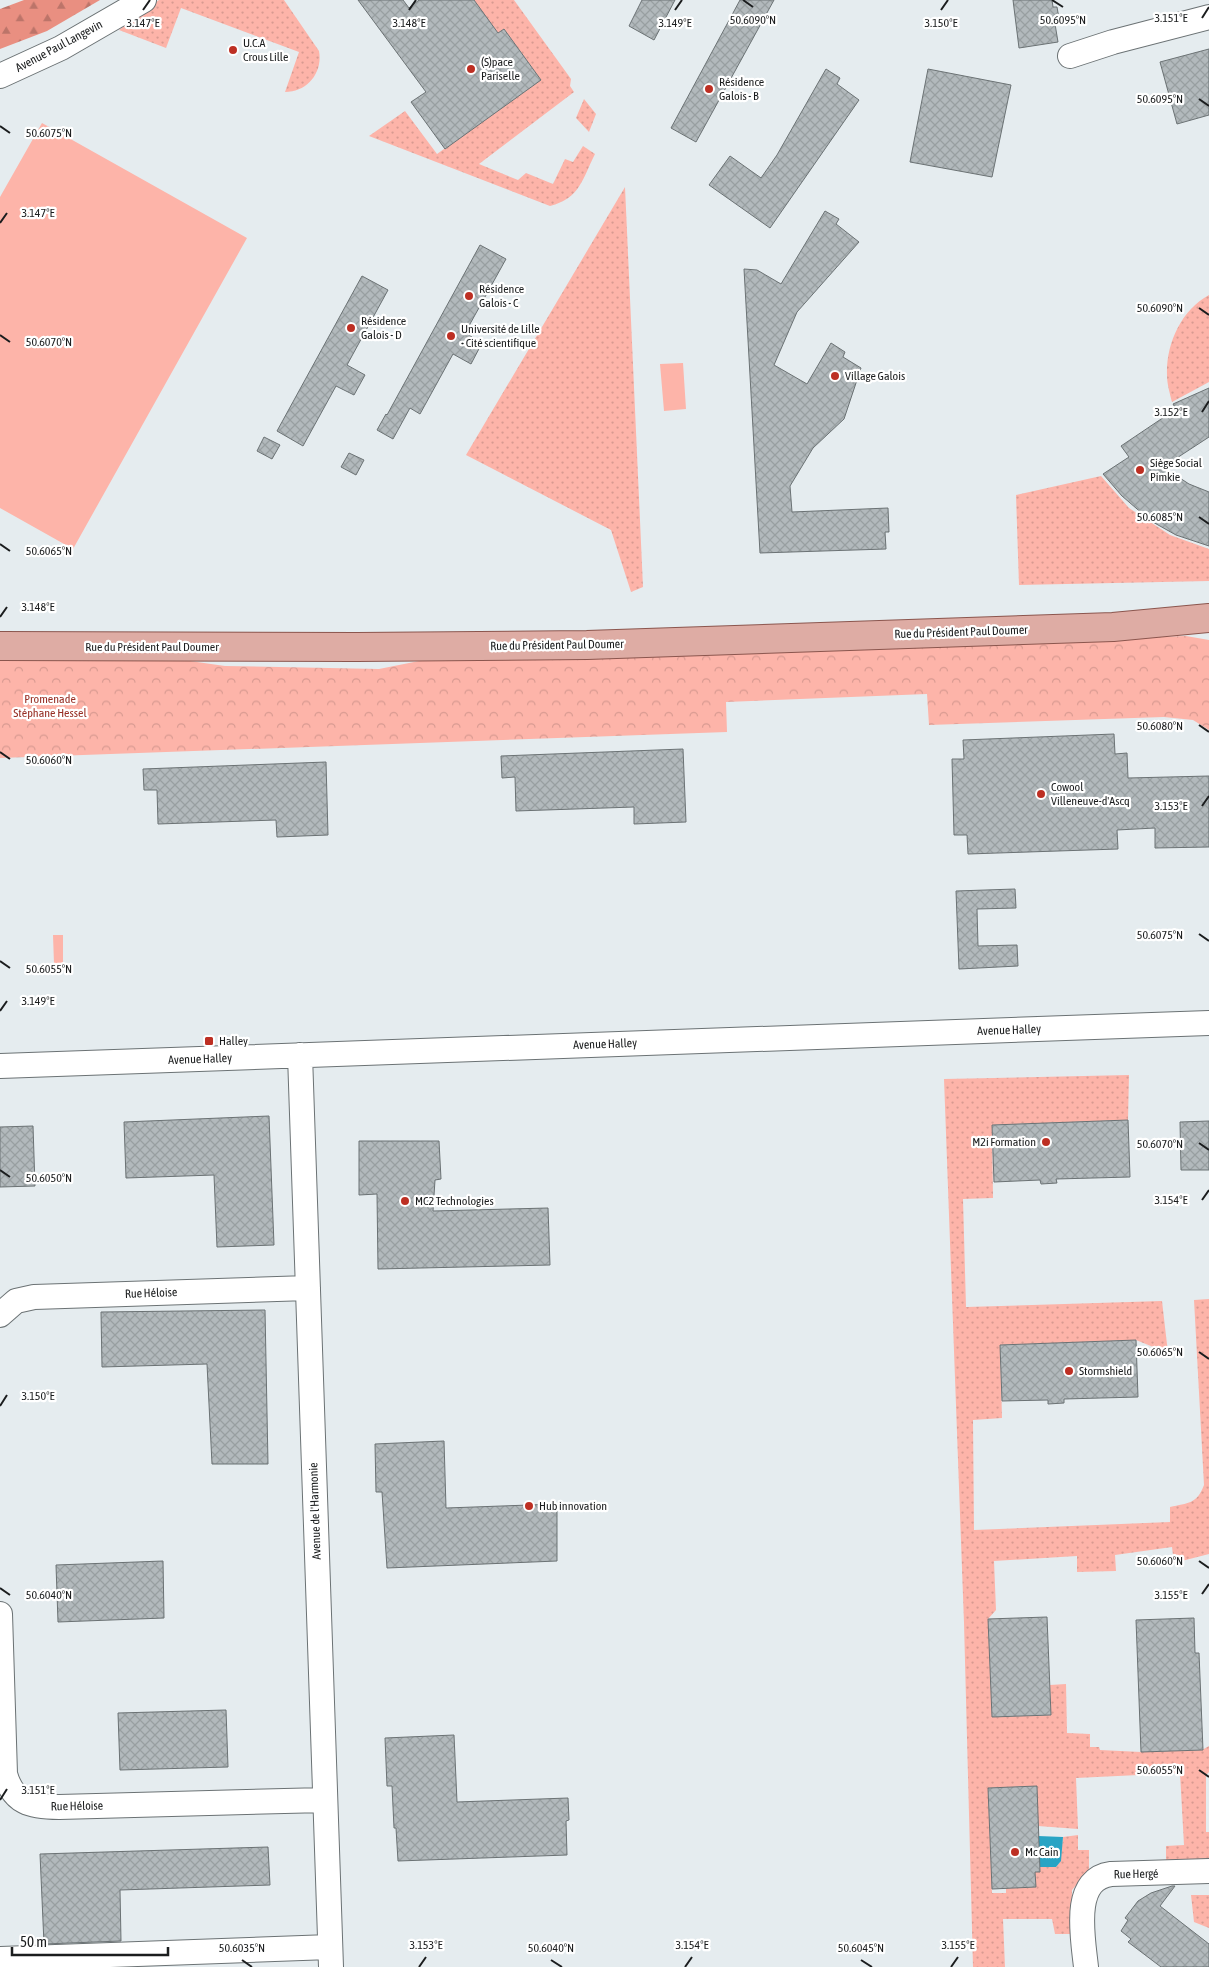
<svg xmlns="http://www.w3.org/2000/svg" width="1209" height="1967" font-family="'Asap Condensed',sans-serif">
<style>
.grass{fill:url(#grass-dots)}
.forest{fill:url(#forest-firs)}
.park{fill:url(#park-crowns)}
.pitch{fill:#fdb4a9}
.water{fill:#28a4c4}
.building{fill:url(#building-cross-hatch);stroke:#6b7274}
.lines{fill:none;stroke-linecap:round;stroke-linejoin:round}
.minor-casing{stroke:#6b7274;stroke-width:26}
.major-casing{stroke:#8b564e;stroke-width:30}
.minor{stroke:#fff;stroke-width:24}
.major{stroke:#deaca4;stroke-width:28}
.ticks{fill:none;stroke:#1b1d1e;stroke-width:2}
.poi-dot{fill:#bd2f23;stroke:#fff;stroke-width:2}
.labels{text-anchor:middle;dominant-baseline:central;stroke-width:4.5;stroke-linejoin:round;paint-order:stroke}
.poi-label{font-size:12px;fill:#1b1d1e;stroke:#fff;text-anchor:start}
.street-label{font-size:12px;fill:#1b1d1e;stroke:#fff}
.park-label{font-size:12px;fill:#962d23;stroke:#fff}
.ticks-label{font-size:12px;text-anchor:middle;fill:#1b1d1e;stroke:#fff;stroke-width:4.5;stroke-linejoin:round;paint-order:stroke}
</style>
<defs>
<pattern id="grass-dots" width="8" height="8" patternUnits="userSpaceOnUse" patternTransform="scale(1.25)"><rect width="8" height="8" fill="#fdb4a9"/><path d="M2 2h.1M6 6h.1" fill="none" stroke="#d89a91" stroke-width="1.8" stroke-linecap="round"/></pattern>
<pattern id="forest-firs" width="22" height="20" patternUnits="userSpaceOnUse" patternTransform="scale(1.25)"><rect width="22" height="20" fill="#e98f81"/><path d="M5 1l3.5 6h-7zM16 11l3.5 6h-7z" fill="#bc7469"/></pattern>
<pattern id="park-crowns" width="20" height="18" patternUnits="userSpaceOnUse" patternTransform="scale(1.25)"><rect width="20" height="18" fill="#fdb4a9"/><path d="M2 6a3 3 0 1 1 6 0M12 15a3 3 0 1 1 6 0" fill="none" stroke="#d89a91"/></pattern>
<pattern id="building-cross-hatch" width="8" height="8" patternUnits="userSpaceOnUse" patternTransform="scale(1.25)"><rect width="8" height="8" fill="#b2b9bc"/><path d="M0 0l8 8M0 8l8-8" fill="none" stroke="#989fa1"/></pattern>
</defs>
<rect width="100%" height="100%" fill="#e5ecef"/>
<path class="grass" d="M 159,0 L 284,0 L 319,51 C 323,73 307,92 285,92 L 299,52 L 181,8 L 166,48 L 119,30 Z
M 474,0 L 514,0 L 571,79 L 570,86 L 574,92 L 479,164 L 518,180 L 526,173 L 553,184 L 565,159 L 573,162 L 583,146 L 595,154 C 582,180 580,198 550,206 L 369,136 L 405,111 L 437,154 L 541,80 L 504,29 L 498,33 Z
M 584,99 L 596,114 L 589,132 L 576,118 Z
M 625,187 L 643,587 L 631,592 L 611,530 L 466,455 Z
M 1209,295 L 1209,382 L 1172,402 C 1170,394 1167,384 1167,375 C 1166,344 1181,310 1209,295 Z
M 1101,476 L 1129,508 L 1170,535 L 1209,549 L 1209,581 L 1019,585 L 1016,495 Z
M 1129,1075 L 1128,1120 L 992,1125 L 993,1198 L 963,1199 L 966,1307 L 1162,1301 L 1168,1353 L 1136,1340 L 1000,1345 L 1002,1418 L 973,1420 L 974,1530 L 1170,1522 L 1170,1507 C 1188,1503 1197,1504 1204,1485 L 1194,1300 L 1209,1299 L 1209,1554 L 1174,1563 L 1172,1547 L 1115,1555 L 1116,1571 L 1077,1572 L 1077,1556 L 994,1561 L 996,1610 L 988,1619 L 992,1717 L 1051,1715 L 1050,1685 L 1066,1684 L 1067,1733 L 1090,1734 L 1090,1747 L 1099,1747 L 1100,1750 L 1141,1752 L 1202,1750 L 1209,1746 L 1209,1772 L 1206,1775 L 1206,1832 L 1209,1832 L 1209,1861 L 1166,1862 L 1166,1846 L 1184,1845 L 1180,1773 L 1076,1778 L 1078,1829 L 1038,1826 L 1036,1786 L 988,1788 L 992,1893 L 1006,1893 L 1006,1888 L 1036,1887 L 1035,1872 L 1040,1867 L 1056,1867 L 1060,1862 L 1063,1837 L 1078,1835 L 1078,1850 L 1089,1850 L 1089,1870 L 1072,1890 L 1071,1934 L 1055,1934 L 1052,1919 L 1003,1919 L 1005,1967 L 973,1967 L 964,1623 L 944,1079 Z
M 1191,1895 L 1209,1895 L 1209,1928 L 1194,1922 Z"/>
<path class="forest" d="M 24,0 L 100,0 L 47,31 L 0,49 L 0,9 Z"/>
<path class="park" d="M 1186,636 L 1209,640 L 1209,730 L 1193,720 L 1164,717 L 929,725 L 927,694 L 726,702 L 727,732 L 0,758 L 0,656 L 169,658 L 225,666 L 379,669 L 439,657 Z"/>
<path class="pitch" d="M 42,123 L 247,238 L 73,549 L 0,508 L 0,197 Z
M 683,363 L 686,409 L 664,411 L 660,364 Z
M 53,935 L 63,935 L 63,964 L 54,964 Z"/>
<path class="water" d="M 1038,1836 L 1063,1837 L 1061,1861 L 1056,1867 L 1040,1867 Z"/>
<path class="building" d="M 358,0 L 403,0 L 409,8 L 419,0 L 474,0 L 498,33 L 504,29 L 541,80 L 445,149 L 411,102 L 426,92 Z
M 642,0 L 675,0 L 654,40 L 629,26 Z
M 740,0 L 774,0 L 696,142 L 671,128 Z
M 1013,0 L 1052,0 L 1053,7 L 1057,7 L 1060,24 L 1055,24 L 1058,42 L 1019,48 Z
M 1209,49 L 1209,115 L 1177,124 L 1160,62 Z
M 826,69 L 840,78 L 837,84 L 859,100 L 770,228 L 709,185 L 730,156 L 761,178 L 777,155 Z
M 928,69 L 1011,85 L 992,177 L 910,162 Z
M 825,211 L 839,219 L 836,224 L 859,242 L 797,312 L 774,365 L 807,384 L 831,343 L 845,352 L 843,357 L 861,368 L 844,419 L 813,448 L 790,486 L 792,512 L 888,508 L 889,532 L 885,532 L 886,549 L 760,553 L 744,269 L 757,270 L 781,284 Z
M 480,245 L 506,259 L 465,333 L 482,343 L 471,364 L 453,354 L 420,414 L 410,408 L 393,439 L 377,430 L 386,414 L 387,415 Z
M 362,276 L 388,290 L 347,365 L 365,375 L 354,395 L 336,386 L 303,446 L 277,431 Z
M 1209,388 L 1209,437 L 1163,467 L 1189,484 L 1209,492 L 1209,546 L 1176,535 L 1151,521 L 1122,496 L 1103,474 L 1129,457 L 1121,446 L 1176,409 L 1173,404 Z
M 264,437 L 280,445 L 272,459 L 257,451 Z
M 349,453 L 364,460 L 356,475 L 341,467 Z
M 1114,734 L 1115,754 L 1127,753 L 1128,778 L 1209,776 L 1209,847 L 1155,848 L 1155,828 L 1117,830 L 1118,849 L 968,854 L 967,835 L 954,835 L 952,759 L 964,759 L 963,740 Z
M 683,749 L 686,822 L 634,824 L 634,807 L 516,811 L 515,777 L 502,778 L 501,756 Z
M 326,762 L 328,835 L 277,837 L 276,820 L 158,824 L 157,790 L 144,790 L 143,769 Z
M 1015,889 L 1016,908 L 977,909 L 978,946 L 1017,945 L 1018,966 L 959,969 L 956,891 Z
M 269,1116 L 274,1245 L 217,1247 L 214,1175 L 126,1178 L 124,1122 Z
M 1128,1120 L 1130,1177 L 1056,1179 L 1057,1183 L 1041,1184 L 1040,1180 L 994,1182 L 992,1125 Z
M 1209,1121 L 1209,1170 L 1181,1170 L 1180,1122 Z
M 33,1126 L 35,1186 L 0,1187 L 0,1127 Z
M 359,1141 L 439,1141 L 441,1179 L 435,1180 L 433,1211 L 548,1208 L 550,1265 L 378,1269 L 377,1194 L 359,1195 Z
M 265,1310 L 268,1464 L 212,1464 L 207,1364 L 102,1367 L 101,1312 Z
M 1136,1340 L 1138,1397 L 1064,1399 L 1064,1403 L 1048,1404 L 1048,1400 L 1002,1401 L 1000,1345 Z
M 444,1441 L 446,1508 L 557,1504 L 557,1561 L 387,1568 L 382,1492 L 376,1492 L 375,1444 Z
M 163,1561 L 164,1618 L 58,1622 L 56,1565 Z
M 1047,1617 L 1051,1715 L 992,1717 L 988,1619 Z
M 1194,1618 L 1195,1653 L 1199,1653 L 1203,1750 L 1141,1752 L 1136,1620 Z
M 226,1710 L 228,1767 L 120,1770 L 118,1713 Z
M 454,1735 L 457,1802 L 568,1798 L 569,1820 L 566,1821 L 567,1855 L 398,1861 L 396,1828 L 394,1828 L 392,1786 L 387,1786 L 385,1738 Z
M 1037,1786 L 1040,1872 L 1035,1872 L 1036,1887 L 992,1889 L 988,1788 Z
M 268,1847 L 270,1885 L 120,1890 L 121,1941 L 44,1944 L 40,1854 Z
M 1172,1886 L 1175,1886 L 1160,1906 L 1209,1944 L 1209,1967 L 1161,1967 L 1128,1942 L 1131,1939 L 1121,1931 L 1128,1920 L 1125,1918 L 1138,1901 L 1151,1893 Z"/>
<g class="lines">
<defs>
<path id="minor" d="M 1070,56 L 1113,42 L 1209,17
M 0,76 L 61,48 L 144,0
M 300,1055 L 331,1967
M 0,1066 L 1209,1023
M 0,1315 L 16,1301 L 34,1297 L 308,1288
M 0,1614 L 5,1774 C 13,1803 31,1807 59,1807 L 325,1800
M 0,1959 L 330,1947
M 1086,1967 C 1083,1938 1071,1879 1111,1874 L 1209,1871"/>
<path id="major" d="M 0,646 L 357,647 L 587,645 L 1113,627 L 1209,618"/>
</defs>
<use href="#minor" class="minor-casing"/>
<use href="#major" class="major-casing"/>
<use href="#minor" class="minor"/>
<use href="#major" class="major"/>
</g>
<path class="ticks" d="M 743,0 L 753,7M 1052,0 L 1063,7M 143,10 L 150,0M 409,10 L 416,0M 675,10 L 682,0M 941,10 L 948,0M 1202,18 L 1209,7M 1199,99 L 1209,106M 0,126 L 10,133M 0,223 L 7,213M 1199,308 L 1209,315M 0,335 L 10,342M 1202,412 L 1209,401M 1199,517 L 1209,524M 0,544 L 10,551M 0,617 L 7,607M 1199,725 L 1209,732M 0,752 L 10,759M 1202,806 L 1209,796M 1199,934 L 1209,941M 0,961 L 10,968M 0,1011 L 7,1001M 1199,1143 L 1209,1150M 0,1170 L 10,1177M 1202,1200 L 1209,1190M 1199,1352 L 1209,1359M 0,1406 L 7,1395M 1199,1561 L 1209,1568M 0,1588 L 10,1595M 1202,1594 L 1209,1584M 1199,1770 L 1209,1777M 0,1800 L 7,1789M 242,1960 L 252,1967M 551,1960 L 562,1967M 861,1960 L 872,1967M 419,1967 L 426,1957M 685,1967 L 692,1957M 951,1967 L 958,1957"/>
<g class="poi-dot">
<circle cx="233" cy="50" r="5"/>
<circle cx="471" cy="69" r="5"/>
<circle cx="709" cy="89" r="5"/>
<circle cx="469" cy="296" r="5"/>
<circle cx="351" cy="328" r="5"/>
<circle cx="451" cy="336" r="5"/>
<circle cx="835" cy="376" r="5"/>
<circle cx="1140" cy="470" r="5"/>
<circle cx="1041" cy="794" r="5"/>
<rect x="204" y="1036" width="10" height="10" rx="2.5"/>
<circle cx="1046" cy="1142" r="5"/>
<circle cx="405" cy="1201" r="5"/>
<circle cx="1069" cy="1371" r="5"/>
<circle cx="529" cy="1506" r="5"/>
<circle cx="1015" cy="1852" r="5"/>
</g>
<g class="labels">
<g class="poi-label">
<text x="243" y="43">U.C.A<tspan x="243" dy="14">Crous Lille</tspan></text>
<text x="481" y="62">(S)pace<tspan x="481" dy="14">Pariselle</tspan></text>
<text x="719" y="82">Résidence<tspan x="719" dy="14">Galois - B</tspan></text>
<text x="479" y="289">Résidence<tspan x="479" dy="14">Galois - C</tspan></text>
<text x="361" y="321">Résidence<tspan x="361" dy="14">Galois - D</tspan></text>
<text x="461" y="329">Université de Lille<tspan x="461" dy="14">‐ Cité scientifique</tspan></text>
<text x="845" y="376">Village Galois</text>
<text x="1150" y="463">Siège Social<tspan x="1150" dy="14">Pimkie</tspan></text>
<text x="1051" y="787">Cowool<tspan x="1051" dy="14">Villeneuve-d'Ascq</tspan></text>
<text x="219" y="1041">Halley</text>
<text x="1036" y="1142" text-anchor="end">M2i Formation</text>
<text x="415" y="1201">MC2 Technologies</text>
<text x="1079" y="1371">Stormshield</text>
<text x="539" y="1506">Hub innovation</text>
<text x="1025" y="1852">Mc Cain</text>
</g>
<g class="street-label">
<text transform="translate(59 46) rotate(-28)">Avenue Paul Langevin</text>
<text transform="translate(961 632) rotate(-2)">Rue du Président Paul Doumer</text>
<text transform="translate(557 645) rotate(-1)">Rue du Président Paul Doumer</text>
<text x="152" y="647">Rue du Président Paul Doumer</text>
<text transform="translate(1009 1030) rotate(-2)">Avenue Halley</text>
<text transform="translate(605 1044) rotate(-2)">Avenue Halley</text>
<text transform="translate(200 1059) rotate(-2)">Avenue Halley</text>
<text transform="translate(151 1293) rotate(-2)">Rue Héloise</text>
<text transform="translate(315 1511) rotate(-92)">Avenue de l'Harmonie</text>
<text transform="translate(77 1806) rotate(-1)">Rue Héloise</text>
<text transform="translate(1136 1874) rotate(-1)">Rue Hergé</text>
</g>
<g class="park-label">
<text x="50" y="699">Promenade<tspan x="50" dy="14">Stéphane Hessel</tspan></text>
</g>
</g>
<g class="ticks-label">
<text x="1171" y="22">3.151°E</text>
<text x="753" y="24">50.6090°N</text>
<text x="1063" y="24">50.6095°N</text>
<text x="143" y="27">3.147°E</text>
<text x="409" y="27">3.148°E</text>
<text x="675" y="27">3.149°E</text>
<text x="941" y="27">3.150°E</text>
<text x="1160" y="103">50.6095°N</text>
<text x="49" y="137">50.6075°N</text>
<text x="38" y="217">3.147°E</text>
<text x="1160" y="312">50.6090°N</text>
<text x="49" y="346">50.6070°N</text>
<text x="1171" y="416">3.152°E</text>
<text x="1160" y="521">50.6085°N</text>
<text x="49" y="555">50.6065°N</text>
<text x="38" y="611">3.148°E</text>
<text x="1160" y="730">50.6080°N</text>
<text x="49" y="764">50.6060°N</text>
<text x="1171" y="810">3.153°E</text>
<text x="1160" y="939">50.6075°N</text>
<text x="49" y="973">50.6055°N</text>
<text x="38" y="1005">3.149°E</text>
<text x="1160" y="1148">50.6070°N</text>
<text x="49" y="1182">50.6050°N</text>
<text x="1171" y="1204">3.154°E</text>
<text x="1160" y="1356">50.6065°N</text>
<text x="38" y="1400">3.150°E</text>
<text x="1160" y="1565">50.6060°N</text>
<text x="1171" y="1599">3.155°E</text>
<text x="49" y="1599">50.6040°N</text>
<text x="1160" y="1774">50.6055°N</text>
<text x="38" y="1794">3.151°E</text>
<text x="426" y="1949">3.153°E</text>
<text x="692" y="1949">3.154°E</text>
<text x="958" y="1949">3.155°E</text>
<text x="242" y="1952">50.6035°N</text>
<text x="551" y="1952">50.6040°N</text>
<text x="861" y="1952">50.6045°N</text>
</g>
<path d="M12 1947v8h156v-8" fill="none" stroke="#1b1d1e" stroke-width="2.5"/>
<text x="20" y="1947" font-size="15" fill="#1b1d1e" stroke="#ffffff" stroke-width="4" paint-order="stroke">50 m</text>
</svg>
